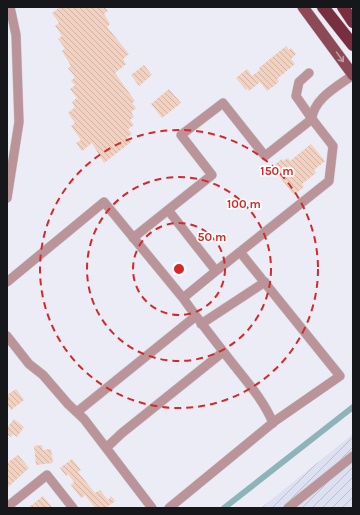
<svg xmlns="http://www.w3.org/2000/svg" width="360" height="515" font-family="Karla,sans-serif">
<style>
.industrial{fill:url(#industrial-furrows)}
.lines{fill:none;stroke-linecap:round;stroke-linejoin:round}
.canal{stroke:#8cb4b9;stroke-width:6}
.building{fill:url(#building-back-hatch)}
.minor-casing{stroke:#c9cad2;stroke-width:10}
.major-casing{stroke:#c9cad2;stroke-width:12}
.highway-casing{stroke:#c9cad2;stroke-width:13}
.minor{stroke:#bb9499;stroke-width:9}
.major{stroke:#8b4a56;stroke-width:11}
.highway{stroke:#782e3e;stroke-width:12}
.oneway{stroke:#bf9ba2}
.ring{fill:none;stroke:#d62828;stroke-width:2;stroke-dasharray:7 5}
.centre{fill:#d62828;stroke:#fff;stroke-width:2}
.ring-label{font-size:12px;text-anchor:middle;font-weight:bold;fill:#d62828;stroke:#fff;stroke-width:3.5;stroke-linejoin:round;paint-order:stroke}
</style>
<defs>
<pattern id="industrial-furrows" width="10" height="10" patternUnits="userSpaceOnUse"><rect width="10" height="10" fill="#dde0f0"/><path d="M-1 1l2-2M0 10L10 0M9 11l2-2" fill="none" stroke="#bdbfcd"/></pattern>
<pattern id="building-back-hatch" width="6" height="6" patternUnits="userSpaceOnUse"><rect width="6" height="6" fill="#f2d1c1"/><path d="M-1 5l2 2M0 0l6 6M5-1l2 2" fill="none" stroke="#cfb3a5"/></pattern>
</defs>
<rect width="100%" height="100%" fill="#ebecf5"/>
<path class="industrial" d="M 353,434 L 353,508 L 261,508 Z"/>
<g class="lines">
<path class="canal" d="M 224,508 L 353,407"/>
</g>
<path class="building" d="M 60,7 L 104,7 L 108,11 L 104,14 L 110,24 L 107,27 L 129,54 L 123,59 L 126,64 L 115,73 L 135,101 L 132,103 L 136,108 L 131,112 L 134,117 L 130,120 L 134,125 L 128,129 L 132,134 L 127,137 L 131,142 L 104,163 L 92,143 L 82,151 L 76,143 L 81,140 L 71,126 L 75,123 L 68,113 L 75,107 L 72,102 L 77,98 L 70,89 L 75,85 L 71,81 L 75,77 L 68,68 L 71,66 L 62,51 L 65,48 L 58,39 L 62,36 L 55,26 L 59,23 L 52,13 Z
M 286,46 L 289,50 L 291,48 L 296,54 L 291,59 L 295,64 L 277,79 L 279,82 L 267,91 L 260,82 L 249,91 L 247,88 L 246,90 L 236,78 L 247,69 L 252,76 L 260,70 L 259,68 Z
M 144,65 L 152,75 L 139,86 L 131,75 Z
M 169,89 L 181,103 L 162,118 L 151,104 Z
M 311,144 L 325,161 L 314,170 L 316,173 L 302,184 L 304,187 L 294,195 L 272,167 L 282,159 L 283,161 L 288,158 L 290,161 Z
M 16,389 L 24,400 L 11,410 L 7,405 L 7,395 Z
M 14,419 L 24,427 L 17,437 L 13,434 L 11,437 L 7,434 L 7,428 Z
M 42,445 L 43,450 L 51,449 L 53,463 L 36,465 L 34,446 Z
M 18,455 L 29,468 L 7,488 L 7,463 Z
M 72,459 L 81,470 L 78,472 L 95,493 L 100,490 L 108,500 L 111,496 L 115,501 L 106,508 L 95,508 L 85,495 L 81,498 L 71,485 L 74,482 L 68,474 L 66,476 L 60,468 Z
M 43,496 L 53,508 L 28,508 Z"/>
<g class="lines">
<defs>
<path id="minor" d="M 309,73 L 299,82 L 296,96 L 312,119 L 265,156 L 223,103 L 181,135 L 212,175 L 168,210 L 216,271 L 329,181 L 333,146 L 312,119 C 313,99 338,86 353,75
M 7,198 L 19,122 L 16,35 L 10,7
M 133,238 L 168,210
M 7,282 L 104,202 L 183,298 L 216,271
M 183,298 C 199,321 216,342 233,364 C 248,383 264,401 273,423
M 201,324 L 265,282
M 7,336 L 29,364 L 43,375 L 68,404 L 84,419 L 152,508
M 77,412 L 196,316
M 106,448 L 122,433 L 223,352
M 7,507 L 47,475 L 73,508
M 169,508 L 275,421 L 340,376 L 240,252
M 288,508 L 353,456"/>
<path id="major" d="M 303,7 L 353,75"/>
<path id="highway" d="M 323,7 L 353,45
M 343,7 L 353,22"/>
</defs>
<use href="#minor" class="minor-casing"/>
<use href="#major" class="major-casing"/>
<use href="#highway" class="highway-casing"/>
<use href="#minor" class="minor"/>
<use href="#major" class="major"/>
<use href="#highway" class="highway"/>
</g>
<defs><path id="oneway-shaft" d="M-6 0H5M1.5-3L5.5 0L1.5 3" fill="none" stroke-width="1.6" stroke-linecap="round" stroke-linejoin="round"/></defs>
<use class="oneway" href="#oneway-shaft" transform="translate(340 57) rotate(54)"/>
<g class="ring">
<circle cx="179" cy="269" r="46"/>
<circle cx="179" cy="269" r="92"/>
<circle cx="179" cy="269" r="139"/>
</g>
<circle cx="179" cy="269" r="6" class="centre"/>
<g class="ring-label">
<text x="277" y="175">150 m</text>
<text x="244" y="208">100 m</text>
<text x="212" y="241">50 m</text>
</g>
<rect width="360" height="515" fill="none" stroke="#16171a" stroke-width="16"/>
</svg>
